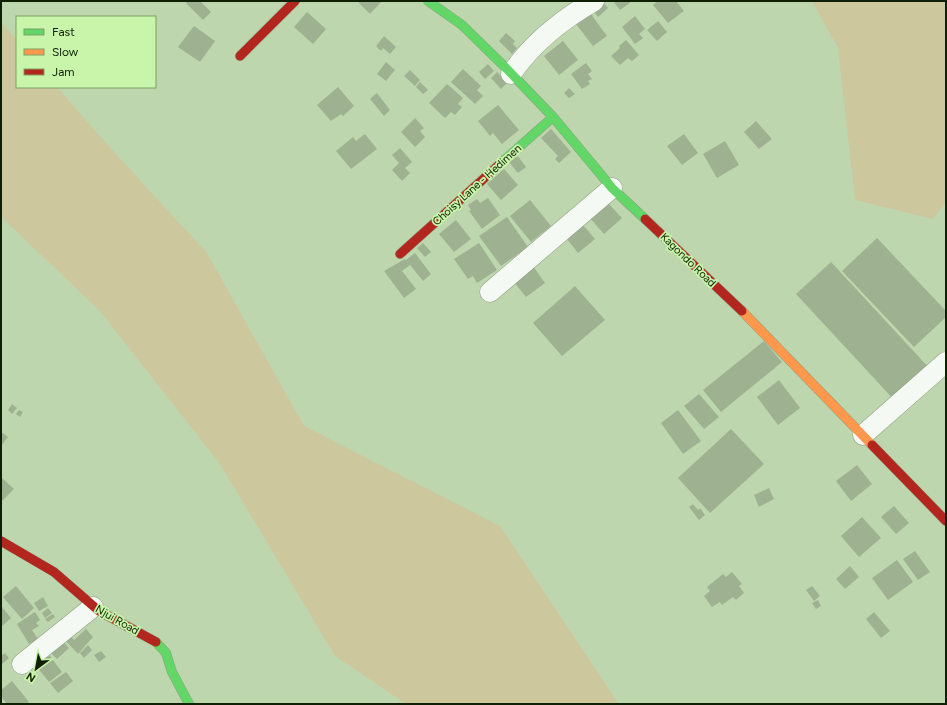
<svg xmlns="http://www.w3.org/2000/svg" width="947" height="705" font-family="Figtree,sans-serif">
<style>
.green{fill:#cdc79e}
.building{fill:#9eb190}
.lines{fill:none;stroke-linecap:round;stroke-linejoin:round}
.street-casing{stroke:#8fa182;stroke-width:21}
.fast-casing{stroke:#8fa182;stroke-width:10}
.slow-casing{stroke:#8fa182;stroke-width:10}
.jam-casing{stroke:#8fa182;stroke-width:10}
.street{stroke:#f5f9f3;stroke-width:20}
.fast{stroke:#63d668;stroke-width:9}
.slow{stroke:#ff974d;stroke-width:9}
.jam{stroke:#b3261e;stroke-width:9}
.labels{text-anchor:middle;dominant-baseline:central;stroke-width:3.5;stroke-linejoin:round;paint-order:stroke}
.street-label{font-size:11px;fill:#0f1f03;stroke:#c8f5a9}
</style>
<rect width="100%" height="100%" fill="#bed6ae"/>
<path class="green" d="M 812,1 L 946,1 L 946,202 L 933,219 L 855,200 L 838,48 Z
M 1,22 L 17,40 L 17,87 L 57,87 L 114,152 L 207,253 L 304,426 L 500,526 L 619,704 L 406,704 L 335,656 L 220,464 L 99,310 L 1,217 Z"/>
<path class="building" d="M 188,1 L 200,1 L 211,12 L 203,20 L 186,3 Z
M 357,1 L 382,1 L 370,14 Z
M 613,1 L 629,1 L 630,3 L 620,10 Z
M 658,1 L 676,1 L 684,11 L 668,23 L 653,5 Z
M 603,2 L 608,8 L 598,17 L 593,10 Z
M 307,12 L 326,29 L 313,44 L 294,27 Z
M 591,14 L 607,36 L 593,46 L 576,24 Z
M 635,16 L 645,29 L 639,34 L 643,38 L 635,44 L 622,27 Z
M 658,21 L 667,32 L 657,41 L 647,30 Z
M 194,26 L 215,41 L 200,62 L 178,47 Z
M 506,33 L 515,41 L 513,44 L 517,48 L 512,54 L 499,41 Z
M 384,36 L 396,47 L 390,54 L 383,48 L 381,51 L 376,46 Z
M 626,40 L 639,55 L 632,61 L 628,58 L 620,65 L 611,56 L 620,48 L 619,46 Z
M 563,41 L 578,60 L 559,75 L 544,56 Z
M 386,62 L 395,70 L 386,81 L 377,74 Z
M 586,63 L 592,71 L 588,74 L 592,79 L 588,81 L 590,84 L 582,89 L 571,74 Z
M 488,64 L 494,71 L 485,79 L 479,72 Z
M 463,69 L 481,86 L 477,90 L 483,96 L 475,104 L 451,82 Z
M 410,70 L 420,80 L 415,86 L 404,76 Z
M 497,72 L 507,83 L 501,89 L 491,78 Z
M 420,82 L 428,90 L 423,94 L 416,87 Z
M 447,84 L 463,98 L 458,104 L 462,107 L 455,115 L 451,112 L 445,118 L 429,103 Z
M 338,87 L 354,106 L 343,116 L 341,114 L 331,121 L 317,105 Z
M 569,88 L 575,94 L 569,98 L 564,93 Z
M 377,93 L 390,110 L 384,116 L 370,99 Z
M 498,105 L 519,130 L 502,144 L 493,133 L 490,136 L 478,121 Z
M 415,118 L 424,128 L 420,131 L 425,137 L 415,147 L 401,132 Z
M 756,121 L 772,139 L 759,149 L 744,132 Z
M 551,129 L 571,152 L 559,163 L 555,159 L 558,156 L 541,138 Z
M 365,134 L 377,149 L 351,169 L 336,151 L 353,137 L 356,141 Z
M 684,134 L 698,153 L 682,165 L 667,146 Z
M 725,141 L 739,165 L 717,178 L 703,154 Z
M 400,148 L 412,162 L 405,168 L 410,173 L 402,181 L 392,170 L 399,163 L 392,155 Z
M 517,155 L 526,167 L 518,173 L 509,162 Z
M 504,169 L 518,185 L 501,200 L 487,184 Z
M 488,198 L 500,215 L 482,229 L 469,211 L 471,210 L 468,205 L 477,199 L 480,203 Z
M 530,200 L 551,226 L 531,242 L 510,216 Z
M 607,202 L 622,218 L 604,234 L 589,217 Z
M 507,217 L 528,247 L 501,266 L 479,236 Z
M 456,220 L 471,239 L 454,252 L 439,234 Z
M 583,225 L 595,239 L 578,253 L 567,239 Z
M 877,238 L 946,311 L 946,317 L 914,347 L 842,271 Z
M 423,243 L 431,252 L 425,257 L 417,248 Z
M 479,243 L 497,270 L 477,283 L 473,276 L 468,279 L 454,259 Z
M 415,253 L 431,274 L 423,281 L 406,260 Z
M 405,259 L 410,265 L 402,271 L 416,289 L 404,298 L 384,271 Z
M 831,262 L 932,371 L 897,403 L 796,294 Z
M 533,266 L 545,283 L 526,297 L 513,281 Z
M 575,286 L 605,320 L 562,356 L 533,323 Z
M 764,341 L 782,362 L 721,412 L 703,390 Z
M 779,380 L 800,408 L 778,425 L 757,397 Z
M 699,394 L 719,417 L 704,429 L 684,406 Z
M 12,404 L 17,408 L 12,414 L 8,410 Z
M 19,410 L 23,412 L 20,417 L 16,414 Z
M 678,410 L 701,441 L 683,454 L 661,423 Z
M 731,429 L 764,464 L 710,513 L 678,478 Z
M 1,432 L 8,437 L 1,446 Z
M 857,465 L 872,484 L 851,501 L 836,481 Z
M 1,477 L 14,489 L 1,502 Z
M 769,488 L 774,499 L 759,507 L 754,495 Z
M 693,504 L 698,510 L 700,508 L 705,515 L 699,520 L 689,507 Z
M 894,506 L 909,523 L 896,534 L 881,517 Z
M 862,517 L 881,538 L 859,557 L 841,536 Z
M 915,551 L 930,572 L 918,580 L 903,559 Z
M 897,560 L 913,582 L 888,600 L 872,578 Z
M 850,566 L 859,577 L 845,589 L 836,579 Z
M 732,572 L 742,584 L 739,586 L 744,593 L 736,600 L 733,597 L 722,605 L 720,602 L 712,607 L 704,596 L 710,591 L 707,587 L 723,574 L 726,577 Z
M 16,586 L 34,608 L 22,619 L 3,597 Z
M 812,586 L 820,596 L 814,601 L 806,590 Z
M 43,597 L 48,606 L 39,611 L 34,603 Z
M 818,600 L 821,606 L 816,609 L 812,603 Z
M 1,606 L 11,618 L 1,627 Z
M 48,608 L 52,613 L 45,618 L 42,613 Z
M 35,612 L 40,620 L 36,623 L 39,626 L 32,630 L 38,639 L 29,644 L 17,624 Z
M 874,612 L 890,631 L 881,638 L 866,619 Z
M 53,614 L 55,617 L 48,622 L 45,619 Z
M 86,629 L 93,637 L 78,654 L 64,639 L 69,634 L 74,640 Z
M 61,639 L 69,648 L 57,659 L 49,651 Z
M 88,645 L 92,650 L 84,658 L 80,653 Z
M 46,651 L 62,672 L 49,682 L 33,662 Z
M 101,651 L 106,657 L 99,662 L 94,655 Z
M 5,653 L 9,658 L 2,664 L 1,656 Z
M 66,672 L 73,681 L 58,693 L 50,683 Z
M 12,681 L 29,702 L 26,704 L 7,704 L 1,697 L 1,690 Z"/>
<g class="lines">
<defs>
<path id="street" d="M 511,74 C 533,42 561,20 594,1
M 490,292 L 612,188
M 863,435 L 946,362
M 22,664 L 93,607"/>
<path id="fast" d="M 428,1 L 462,25 L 507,69 L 553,117 L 612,188 L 645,219
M 500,164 L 553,117
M 156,642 L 166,653 L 172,672 L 189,704"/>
<path id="slow" d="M 742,311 L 872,445"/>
<path id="jam" d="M 240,56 L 295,1
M 645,219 L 742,311
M 400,254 L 500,164
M 872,445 L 946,521
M 1,541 L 54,572 L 99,611 L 156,642"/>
</defs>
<use href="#street" class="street-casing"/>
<use href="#fast" class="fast-casing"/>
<use href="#slow" class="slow-casing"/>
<use href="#jam" class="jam-casing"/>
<use href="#street" class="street"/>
<use href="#fast" class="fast"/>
<use href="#slow" class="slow"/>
<use href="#jam" class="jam"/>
</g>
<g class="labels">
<g class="street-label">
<text transform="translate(477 185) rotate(-42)">Choisy Lane - Hedimen</text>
<text transform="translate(688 260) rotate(44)">Kagondo Road</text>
<text transform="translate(117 620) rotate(30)">Njui Road</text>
</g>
</g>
<rect width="947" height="705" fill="none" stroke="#0f1f03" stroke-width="4"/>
<rect x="16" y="16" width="140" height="72" fill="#c8f5a9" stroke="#7e9f67"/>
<rect x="24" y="29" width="20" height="6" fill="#63d668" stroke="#7e9f67"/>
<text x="52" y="36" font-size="12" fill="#0f1f03">Fast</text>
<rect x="24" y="49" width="20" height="6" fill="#ff974d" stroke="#7e9f67"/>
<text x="52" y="56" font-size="12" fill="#0f1f03">Slow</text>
<rect x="24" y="69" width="20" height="6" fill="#b3261e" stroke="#7e9f67"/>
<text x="52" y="76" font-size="12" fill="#0f1f03">Jam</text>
<g transform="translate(36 669) rotate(212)" stroke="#c8f5a9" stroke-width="3" paint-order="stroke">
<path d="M0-3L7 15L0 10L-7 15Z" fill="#0f1f03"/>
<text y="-6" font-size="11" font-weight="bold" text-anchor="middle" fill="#0f1f03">N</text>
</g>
</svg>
